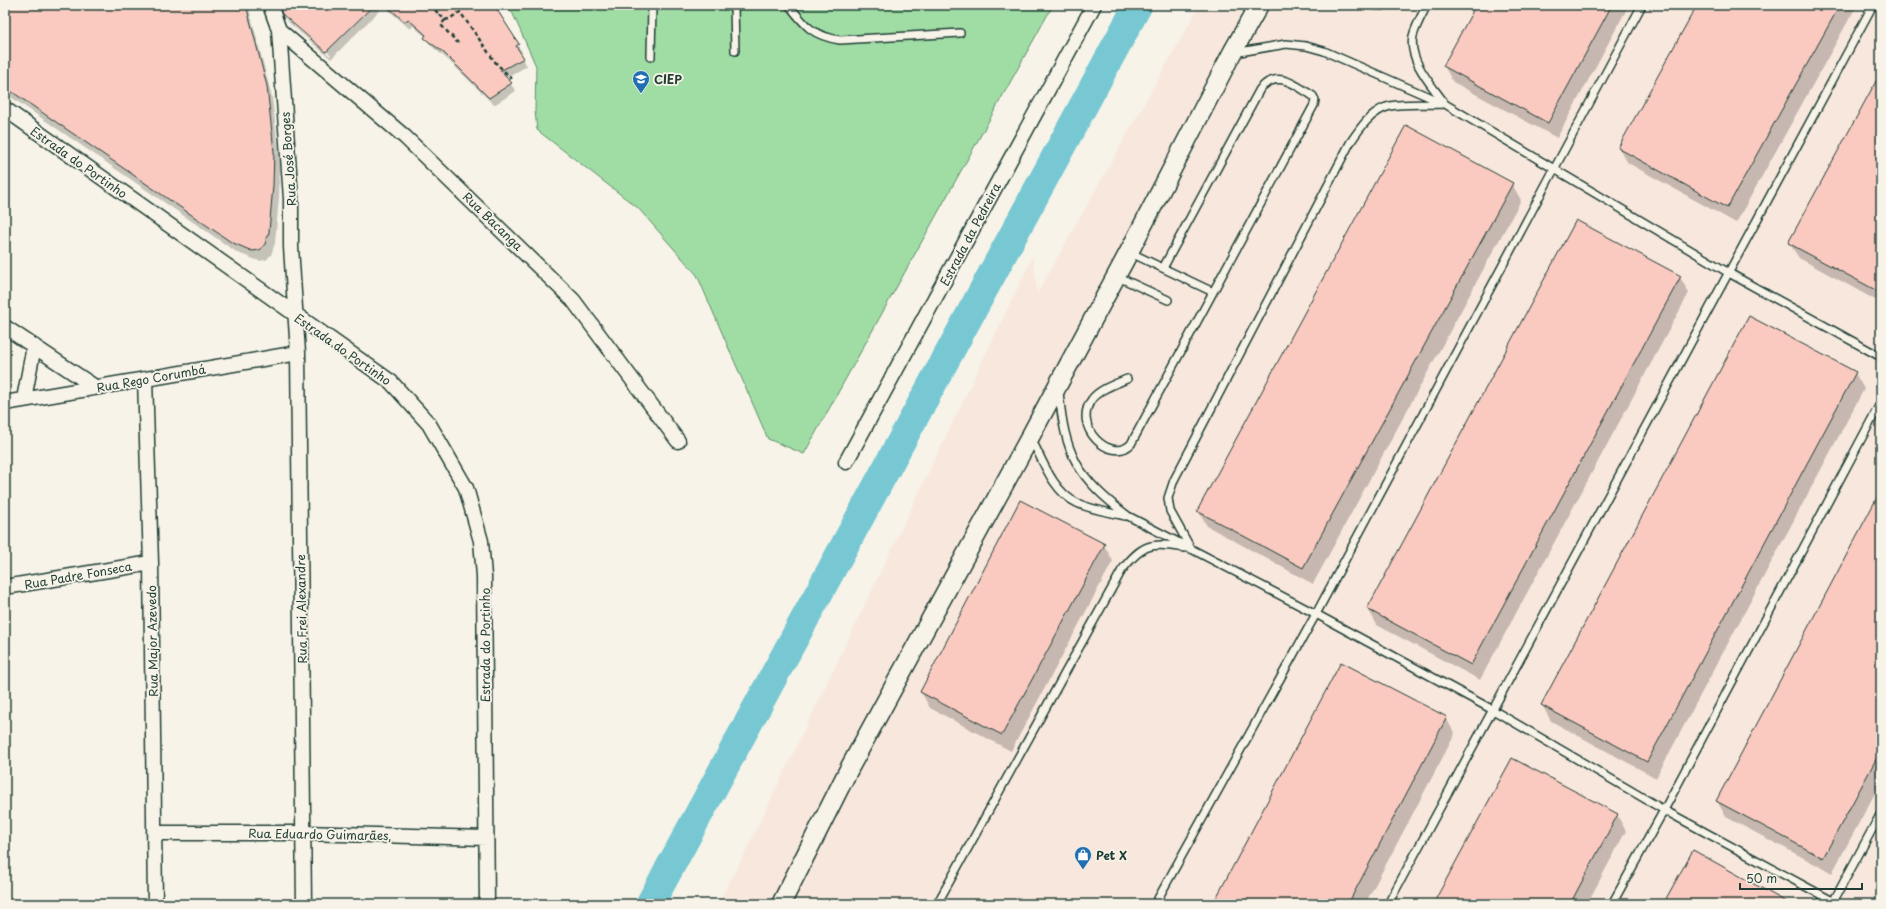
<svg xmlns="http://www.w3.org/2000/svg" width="1886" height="909" font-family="'Playpen Sans',sans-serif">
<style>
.built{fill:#f8e7dc}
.green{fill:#a0dda4;stroke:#608d6c}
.shadow{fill:#0003}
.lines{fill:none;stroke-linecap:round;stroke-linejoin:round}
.river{stroke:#78c8d3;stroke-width:29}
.building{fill:#facac1;stroke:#1f3d34}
.service-casing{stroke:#1f3d34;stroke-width:10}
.minor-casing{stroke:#1f3d34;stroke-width:17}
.tertiary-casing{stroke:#1f3d34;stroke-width:21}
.path{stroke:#1f3d34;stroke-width:2.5;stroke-dasharray:4 3;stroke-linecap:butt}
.service{stroke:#f7f3e8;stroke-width:7}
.minor{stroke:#f7f3e8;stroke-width:14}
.tertiary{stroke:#f7f3e8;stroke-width:18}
.labels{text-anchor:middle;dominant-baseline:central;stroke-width:3.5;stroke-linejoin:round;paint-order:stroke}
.poi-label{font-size:12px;font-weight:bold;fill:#1f3d34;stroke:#f7f3e8;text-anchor:start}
.street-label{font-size:12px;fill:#1f3d34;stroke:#f7f3e8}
</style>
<rect width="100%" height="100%" fill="#f7f3e8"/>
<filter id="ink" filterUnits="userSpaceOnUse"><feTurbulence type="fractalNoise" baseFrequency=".025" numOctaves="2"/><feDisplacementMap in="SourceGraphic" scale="8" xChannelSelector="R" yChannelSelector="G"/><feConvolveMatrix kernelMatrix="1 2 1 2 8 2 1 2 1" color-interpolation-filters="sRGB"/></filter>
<g filter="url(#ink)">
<path class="built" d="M 1200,5 L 1881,5 L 1881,904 L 718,904 L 747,849 L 1033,256 L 1037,294 Z"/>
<path class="green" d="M 506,5 L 1053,5 L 804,454 L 768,439 L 697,275 L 638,208 L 537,130 L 535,111 L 536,66 L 513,14 Z"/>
<path class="shadow" d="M 5,5 L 248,5 L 272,97 L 280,164 L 279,197 L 275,243 L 271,255 L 266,260 L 259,261 L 238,253 L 5,93 Z
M 277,5 L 492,5 L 522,52 L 520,54 L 527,66 L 506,78 L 516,91 L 494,105 L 448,60 L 430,45 L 426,37 L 413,26 L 410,29 L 384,6 L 331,59 L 288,22 L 286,19 L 330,56 L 331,55 L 283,14 L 280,6 Z
M 1477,5 L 1629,5 L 1557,138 L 1453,82 L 1444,66 Z
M 1698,5 L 1857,5 L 1736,223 L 1628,163 L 1619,148 Z
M 1881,74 L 1881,303 L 1799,258 L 1789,243 Z
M 1512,184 L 1521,200 L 1313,584 L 1207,526 L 1198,511 Z
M 1680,277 L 1689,293 L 1480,680 L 1377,625 L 1368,609 Z
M 1855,373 L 1864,389 L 1656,778 L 1551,721 L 1542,705 Z
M 1881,493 L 1881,782 L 1832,873 L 1726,817 L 1717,801 Z
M 1104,545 L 1113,561 L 1011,751 L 930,708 L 921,692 Z
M 1446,718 L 1455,734 L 1365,904 L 1214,904 Z
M 1617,815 L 1626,831 L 1587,904 L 1434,904 Z"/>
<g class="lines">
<path class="river" d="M 650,904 L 1138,5"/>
</g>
<path class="building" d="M 5,5 L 246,5 L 267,86 L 274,152 L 273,185 L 269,232 L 265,244 L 260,250 L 252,251 L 231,242 L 5,87 Z
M 279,5 L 374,5 L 326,52 L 282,14 Z
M 386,5 L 494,5 L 519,44 L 516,46 L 524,58 L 500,71 L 512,83 L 489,98 L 443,52 L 424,38 L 426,35 L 408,19 L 405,22 Z
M 1476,5 L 1612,5 L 1548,123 L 1443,66 Z
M 1697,5 L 1840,5 L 1727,208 L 1618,148 Z
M 1881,72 L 1881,293 L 1788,243 Z
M 1406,125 L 1513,183 L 1303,568 L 1197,511 Z
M 1576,220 L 1681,276 L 1471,665 L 1367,609 Z
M 1749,316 L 1856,372 L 1647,762 L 1541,705 Z
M 1881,490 L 1881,750 L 1823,858 L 1716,801 Z
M 1020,500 L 1105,544 L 1002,735 L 920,692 Z
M 1341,662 L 1447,717 L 1348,904 L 1213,904 Z
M 1512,758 L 1618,814 L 1570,904 L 1433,904 Z
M 1693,850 L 1790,904 L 1663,904 Z"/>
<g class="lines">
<defs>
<path id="service" d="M 734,5 L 735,51
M 789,5 C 805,26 813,36 840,40 L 960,33
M 1371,5 L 1381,6 L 1386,5
M 1427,5 C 1422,15 1416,25 1413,36 C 1408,61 1432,85 1445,104
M 1234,53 L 1286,44 L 1306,46 L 1324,51 L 1445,104 L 1729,273 L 1881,357
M 651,57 L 652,5
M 1129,252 L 1213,292
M 1116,276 L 1168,300
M 1127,379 C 1115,384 1100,389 1092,399 C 1071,427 1111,464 1131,444 L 1314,105 L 1315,100 L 1313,96 C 1295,85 1278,69 1260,89 L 1163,268
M 1059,392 C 1065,456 1077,477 1128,516 L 1316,614 L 1493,710 L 1664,810 L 1838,904
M 1031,438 C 1042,459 1053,492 1077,503 C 1092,510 1109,512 1125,516
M 1191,549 L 1170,511 L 1168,498 L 1174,480 L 1350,143 C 1360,128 1372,110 1390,106 C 1405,103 1427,105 1443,104
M 937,904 L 1122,570 C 1143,543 1152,542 1185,548
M 1155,904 L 1316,614 L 1642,5
M 1388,904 L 1873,5
M 1612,904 L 1664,810 L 1881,402
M 1832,904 L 1881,813"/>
<path id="minor" d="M 270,5 L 279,30 L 291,199 L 291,247 L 298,353 L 304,904
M 279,30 L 405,137 L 573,300 L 678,441
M 5,109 L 391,382 L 429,424 L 466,488 L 481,541 L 484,576 L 487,904
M 5,327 L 95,387
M 145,379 L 151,563 L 155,904
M 24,399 L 34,346
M 5,403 L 298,353
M 846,462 L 1094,5
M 5,587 L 151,563
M 154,833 L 303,833 L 486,838"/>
<path id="tertiary" d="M 781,904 L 850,767 L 1030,437 L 1129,252 L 1232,53 L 1259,5"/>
</defs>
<use href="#service" class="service-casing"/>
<use href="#minor" class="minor-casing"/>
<use href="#tertiary" class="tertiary-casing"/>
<path class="path" d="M 430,5 L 445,20 L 441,25 L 458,43
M 445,20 L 449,19 L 460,12 L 496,63 L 512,79"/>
<use href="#service" class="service"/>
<use href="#minor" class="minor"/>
<use href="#tertiary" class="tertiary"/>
</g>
</g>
<defs>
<symbol id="school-pin" viewBox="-11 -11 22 30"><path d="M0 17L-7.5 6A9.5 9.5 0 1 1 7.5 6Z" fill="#1f6fb2" stroke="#f7f3e8"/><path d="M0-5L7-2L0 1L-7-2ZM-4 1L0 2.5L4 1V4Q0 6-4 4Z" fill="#fff"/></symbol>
<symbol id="shop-pin" viewBox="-11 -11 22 30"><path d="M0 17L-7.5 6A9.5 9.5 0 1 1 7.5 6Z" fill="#1f6fb2" stroke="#f7f3e8"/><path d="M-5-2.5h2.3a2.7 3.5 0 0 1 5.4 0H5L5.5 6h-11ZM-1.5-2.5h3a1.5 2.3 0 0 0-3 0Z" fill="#fff"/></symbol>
</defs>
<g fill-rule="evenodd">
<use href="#school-pin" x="631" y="69" width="20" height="27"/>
<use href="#shop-pin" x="1073" y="845" width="20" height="27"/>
</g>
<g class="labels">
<g class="poi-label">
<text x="654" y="79">CIEP</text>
<text x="1096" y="855">Pet X</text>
</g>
<g class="street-label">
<text transform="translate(288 159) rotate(-94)">Rua José Borges</text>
<text transform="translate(79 162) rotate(35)">Estrada do Portinho</text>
<text transform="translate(493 221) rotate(44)">Rua Bacanga</text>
<text transform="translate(970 234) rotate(-62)">Estrada da Pedreira</text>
<text transform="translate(343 349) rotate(35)">Estrada do Portinho</text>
<text transform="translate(151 378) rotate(-10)">Rua Rego Corumbá</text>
<text transform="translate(78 575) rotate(-10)">Rua Padre Fonseca</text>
<text transform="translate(301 609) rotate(-91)">Rua Frei Alexandre</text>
<text transform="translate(152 641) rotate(-91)">Rua Major Azevedo</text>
<text transform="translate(485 645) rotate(-90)">Estrada do Portinho</text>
<text transform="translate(320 834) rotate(1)">Rua Eduardo Guimarães,</text>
</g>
</g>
<rect width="1886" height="909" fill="none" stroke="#f7f3e8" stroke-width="20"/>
<rect x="10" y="10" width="1866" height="889" fill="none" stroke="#1f3d34" stroke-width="1.5" filter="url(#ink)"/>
<path d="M1740 883v6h122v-6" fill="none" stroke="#1f3d34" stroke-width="2"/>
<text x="1746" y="883" font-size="12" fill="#1f3d34" stroke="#f7f3e8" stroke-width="3" paint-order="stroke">50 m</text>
</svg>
